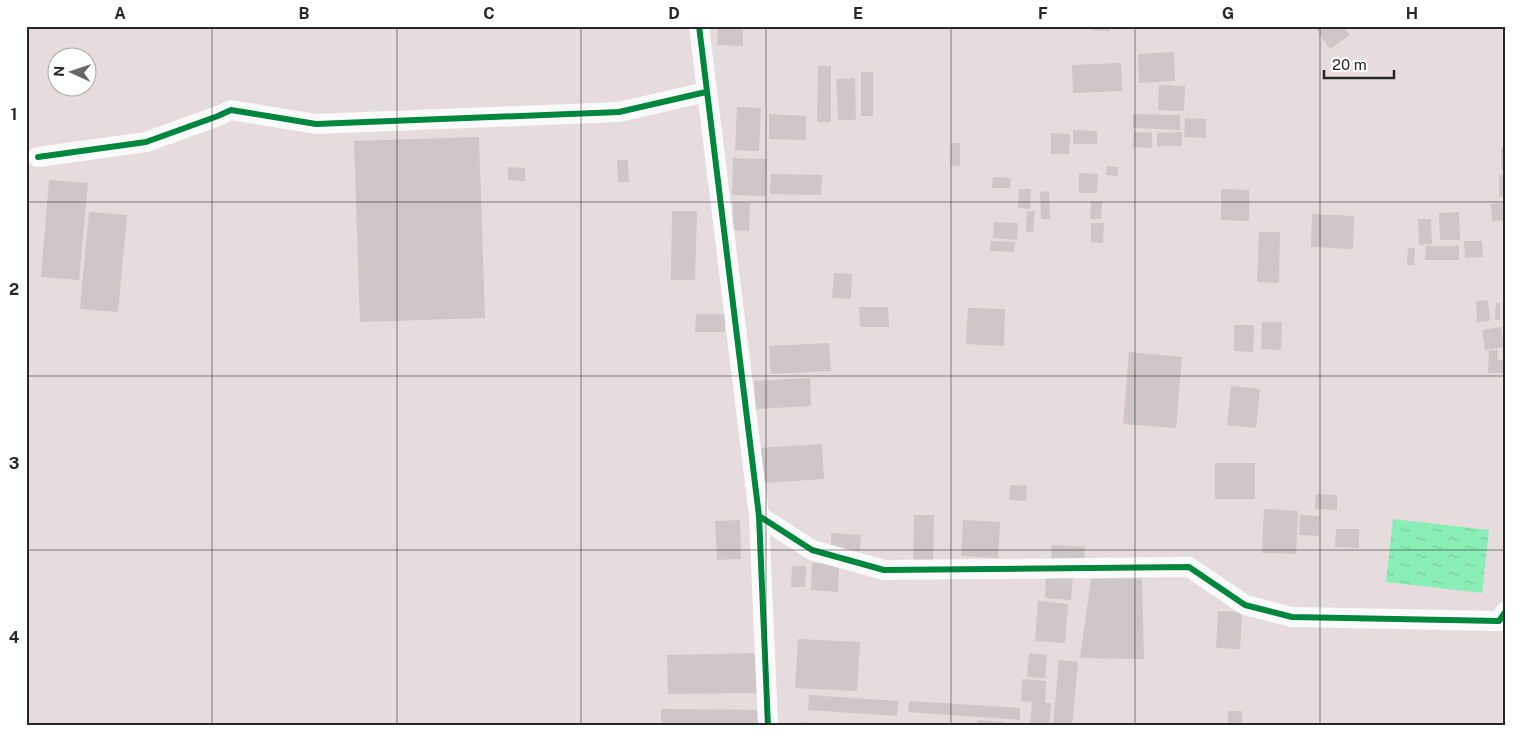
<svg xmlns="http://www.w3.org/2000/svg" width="1532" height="752" font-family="'Public Sans',sans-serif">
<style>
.water{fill:url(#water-ripples)}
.building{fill:#cec6c8}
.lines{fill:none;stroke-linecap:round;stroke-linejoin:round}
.minor{stroke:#fbfafa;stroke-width:20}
.cycleway-casing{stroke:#fff;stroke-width:9}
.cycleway{stroke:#00873e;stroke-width:6}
.grid{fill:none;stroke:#272727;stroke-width:1;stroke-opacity:0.55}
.neatline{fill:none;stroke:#272727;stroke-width:2}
.grid-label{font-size:16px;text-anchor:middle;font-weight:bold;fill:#272727}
</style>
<defs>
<pattern id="water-ripples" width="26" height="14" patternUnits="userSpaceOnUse" patternTransform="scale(1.25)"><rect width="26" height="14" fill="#8aeeb7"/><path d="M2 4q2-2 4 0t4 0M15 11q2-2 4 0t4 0" fill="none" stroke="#77cc9d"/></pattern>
</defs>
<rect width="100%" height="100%" fill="#e6dcde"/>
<path class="water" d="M 1393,519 L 1489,530 L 1482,593 L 1386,582 Z"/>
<path class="building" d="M 718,26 L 743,26 L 743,46 L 717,45 Z
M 1091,26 L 1110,26 L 1110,31 L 1091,30 Z
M 1314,26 L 1344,26 L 1350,35 L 1330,49 Z
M 1174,52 L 1175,81 L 1139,83 L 1138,54 Z
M 1121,63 L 1122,91 L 1073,93 L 1072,65 Z
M 818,66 L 831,66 L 831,122 L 817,122 Z
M 861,72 L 873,72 L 873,116 L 861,116 Z
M 855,78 L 856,120 L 838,120 L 836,79 Z
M 1159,85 L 1185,86 L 1184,111 L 1158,110 Z
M 737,107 L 761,108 L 759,151 L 735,150 Z
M 769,114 L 806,116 L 806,140 L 769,139 Z
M 1133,114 L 1180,115 L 1180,130 L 1133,128 Z
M 1185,118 L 1206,119 L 1206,138 L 1184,137 Z
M 1073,130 L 1097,131 L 1097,144 L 1073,144 Z
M 1134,132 L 1152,133 L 1152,148 L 1133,147 Z
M 1182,132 L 1182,146 L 1157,146 L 1157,133 Z
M 1051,133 L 1070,134 L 1069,154 L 1051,154 Z
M 479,137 L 485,318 L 360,322 L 354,141 Z
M 951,143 L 960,143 L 960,166 L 951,166 Z
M 1501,147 L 1506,147 L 1506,170 L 1501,170 Z
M 733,158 L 767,159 L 766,196 L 732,195 Z
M 617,160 L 628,160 L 629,182 L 618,182 Z
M 1107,166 L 1118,167 L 1118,176 L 1106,175 Z
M 508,167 L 525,168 L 525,181 L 508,180 Z
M 1079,173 L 1098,174 L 1097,193 L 1079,193 Z
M 771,174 L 822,175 L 821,195 L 770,194 Z
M 1499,175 L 1506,175 L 1506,197 L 1499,197 Z
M 993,177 L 1011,178 L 1010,188 L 992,188 Z
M 49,180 L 88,183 L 79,280 L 41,277 Z
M 1019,189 L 1031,189 L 1030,209 L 1018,208 Z
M 1221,189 L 1249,190 L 1249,221 L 1221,220 Z
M 1049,191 L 1050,219 L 1041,219 L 1040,192 Z
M 1091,201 L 1102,202 L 1101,219 L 1090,219 Z
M 733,202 L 750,203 L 749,231 L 732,230 Z
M 1506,203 L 1506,220 L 1492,221 L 1491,204 Z
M 672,211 L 697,211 L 695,280 L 671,280 Z
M 1027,211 L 1035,211 L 1033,232 L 1026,232 Z
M 89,212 L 127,215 L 118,312 L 80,309 Z
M 1459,212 L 1460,240 L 1440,240 L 1439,213 Z
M 1312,214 L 1354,216 L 1353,249 L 1311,247 Z
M 1418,219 L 1431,219 L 1432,244 L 1419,245 Z
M 994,222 L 1018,223 L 1017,240 L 993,238 Z
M 1091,223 L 1104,223 L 1103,243 L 1091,242 Z
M 1259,232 L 1280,232 L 1279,283 L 1257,282 Z
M 991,241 L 1015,242 L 1014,252 L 990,251 Z
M 1464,241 L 1482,241 L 1483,257 L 1465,258 Z
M 1426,246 L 1459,246 L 1459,260 L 1425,260 Z
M 1408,248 L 1415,248 L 1414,265 L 1407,265 Z
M 834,273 L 852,274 L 851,299 L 832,298 Z
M 1488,300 L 1490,321 L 1477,322 L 1476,301 Z
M 1496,303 L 1500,303 L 1500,320 L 1495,320 Z
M 859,307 L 888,307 L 889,327 L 860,327 Z
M 968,308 L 1005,309 L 1004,346 L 966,344 Z
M 696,314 L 725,314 L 725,332 L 695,332 Z
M 1262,322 L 1282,322 L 1281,350 L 1261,349 Z
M 1234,325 L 1254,325 L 1253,352 L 1234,351 Z
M 1501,327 L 1504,347 L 1485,350 L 1482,330 Z
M 829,343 L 831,371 L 771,374 L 769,346 Z
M 1489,350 L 1498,350 L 1498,360 L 1506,360 L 1506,373 L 1488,373 Z
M 1129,352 L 1182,357 L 1176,428 L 1123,424 Z
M 810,378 L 811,406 L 756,409 L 754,381 Z
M 1231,386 L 1260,389 L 1256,428 L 1227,425 Z
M 822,444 L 824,479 L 762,483 L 760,448 Z
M 1215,463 L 1255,463 L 1255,499 L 1215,499 Z
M 1010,485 L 1027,486 L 1026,501 L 1009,500 Z
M 1316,494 L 1337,495 L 1337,510 L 1315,509 Z
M 1264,509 L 1298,511 L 1296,554 L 1262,553 Z
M 914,515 L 934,515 L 933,565 L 913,564 Z
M 1300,515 L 1319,516 L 1319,536 L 1299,535 Z
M 740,520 L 741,559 L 717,560 L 715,521 Z
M 963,520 L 1000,522 L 998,558 L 961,556 Z
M 1336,529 L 1359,529 L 1359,548 L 1335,547 Z
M 831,533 L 861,535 L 860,550 L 831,549 Z
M 1052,545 L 1085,547 L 1084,561 L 1051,559 Z
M 812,563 L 839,564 L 838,592 L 811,590 Z
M 792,566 L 806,566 L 805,587 L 791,587 Z
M 1046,574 L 1073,575 L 1071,600 L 1045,598 Z
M 1142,578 L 1144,659 L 1080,658 L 1091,579 Z
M 1038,601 L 1068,604 L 1065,643 L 1035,641 Z
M 1218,611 L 1242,612 L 1240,649 L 1216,648 Z
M 798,639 L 860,642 L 857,691 L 795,688 Z
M 761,653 L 762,693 L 668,694 L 667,655 Z
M 1029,653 L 1047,655 L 1045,678 L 1027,677 Z
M 1059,660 L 1078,662 L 1072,726 L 1053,726 Z
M 1022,679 L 1046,681 L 1045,703 L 1051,703 L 1049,726 L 1030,726 L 1032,702 L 1021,701 Z
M 809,695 L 898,701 L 897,716 L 808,710 Z
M 909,701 L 1020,708 L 1020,720 L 908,712 Z
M 661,709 L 763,710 L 763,726 L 661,726 Z
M 1228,711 L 1242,711 L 1242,723 L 1228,723 Z
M 977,720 L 1003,722 L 1003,726 L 977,726 Z
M 800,722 L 834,724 L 834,726 L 800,726 Z"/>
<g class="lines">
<path class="minor" d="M 699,26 L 759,516 L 768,726
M 38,157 L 146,142 L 218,116 L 231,110 L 316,124 L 619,112 L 706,92
M 759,516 L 812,550 L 884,570 L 1189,567 L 1245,605 L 1292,617 L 1499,621 L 1506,611"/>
<defs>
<path id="cycleway" d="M 699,26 L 759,516 L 768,726
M 38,157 L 146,142 L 218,116 L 231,110 L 316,124 L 619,112 L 706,92
M 759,516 L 812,550 L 884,570 L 1189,567 L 1245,605 L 1292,617 L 1499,621 L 1506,611"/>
</defs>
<use href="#cycleway" class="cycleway-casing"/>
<use href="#cycleway" class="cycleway"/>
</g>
<path class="grid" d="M 212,26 L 212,726M 397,26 L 397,726M 581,26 L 581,726M 766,26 L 766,726M 951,26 L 951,726M 1135,26 L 1135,726M 1320,26 L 1320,726M 26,202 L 1506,202M 26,376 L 1506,376M 26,550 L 1506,550"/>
<rect width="1532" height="752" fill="none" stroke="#ffffff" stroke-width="55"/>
<g transform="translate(72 72) rotate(273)"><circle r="24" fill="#ffffff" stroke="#a9a9a9"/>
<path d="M0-4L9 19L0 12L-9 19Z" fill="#6a6667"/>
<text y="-8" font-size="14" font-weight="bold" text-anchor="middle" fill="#272727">N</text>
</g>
<path d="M1324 70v8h70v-8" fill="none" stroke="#272727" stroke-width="2.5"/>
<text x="1332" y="70" font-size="15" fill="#272727" stroke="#ffffff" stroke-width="4" paint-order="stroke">20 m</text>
<rect x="28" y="28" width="1476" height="696" class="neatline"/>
<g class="grid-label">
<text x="120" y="19">A</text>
<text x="304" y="19">B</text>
<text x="489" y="19">C</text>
<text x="674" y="19">D</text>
<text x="858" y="19">E</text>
<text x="1043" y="19">F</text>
<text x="1228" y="19">G</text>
<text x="1412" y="19">H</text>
<text x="14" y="120">1</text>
<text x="14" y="295">2</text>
<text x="14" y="469">3</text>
<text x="14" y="643">4</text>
</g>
</svg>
